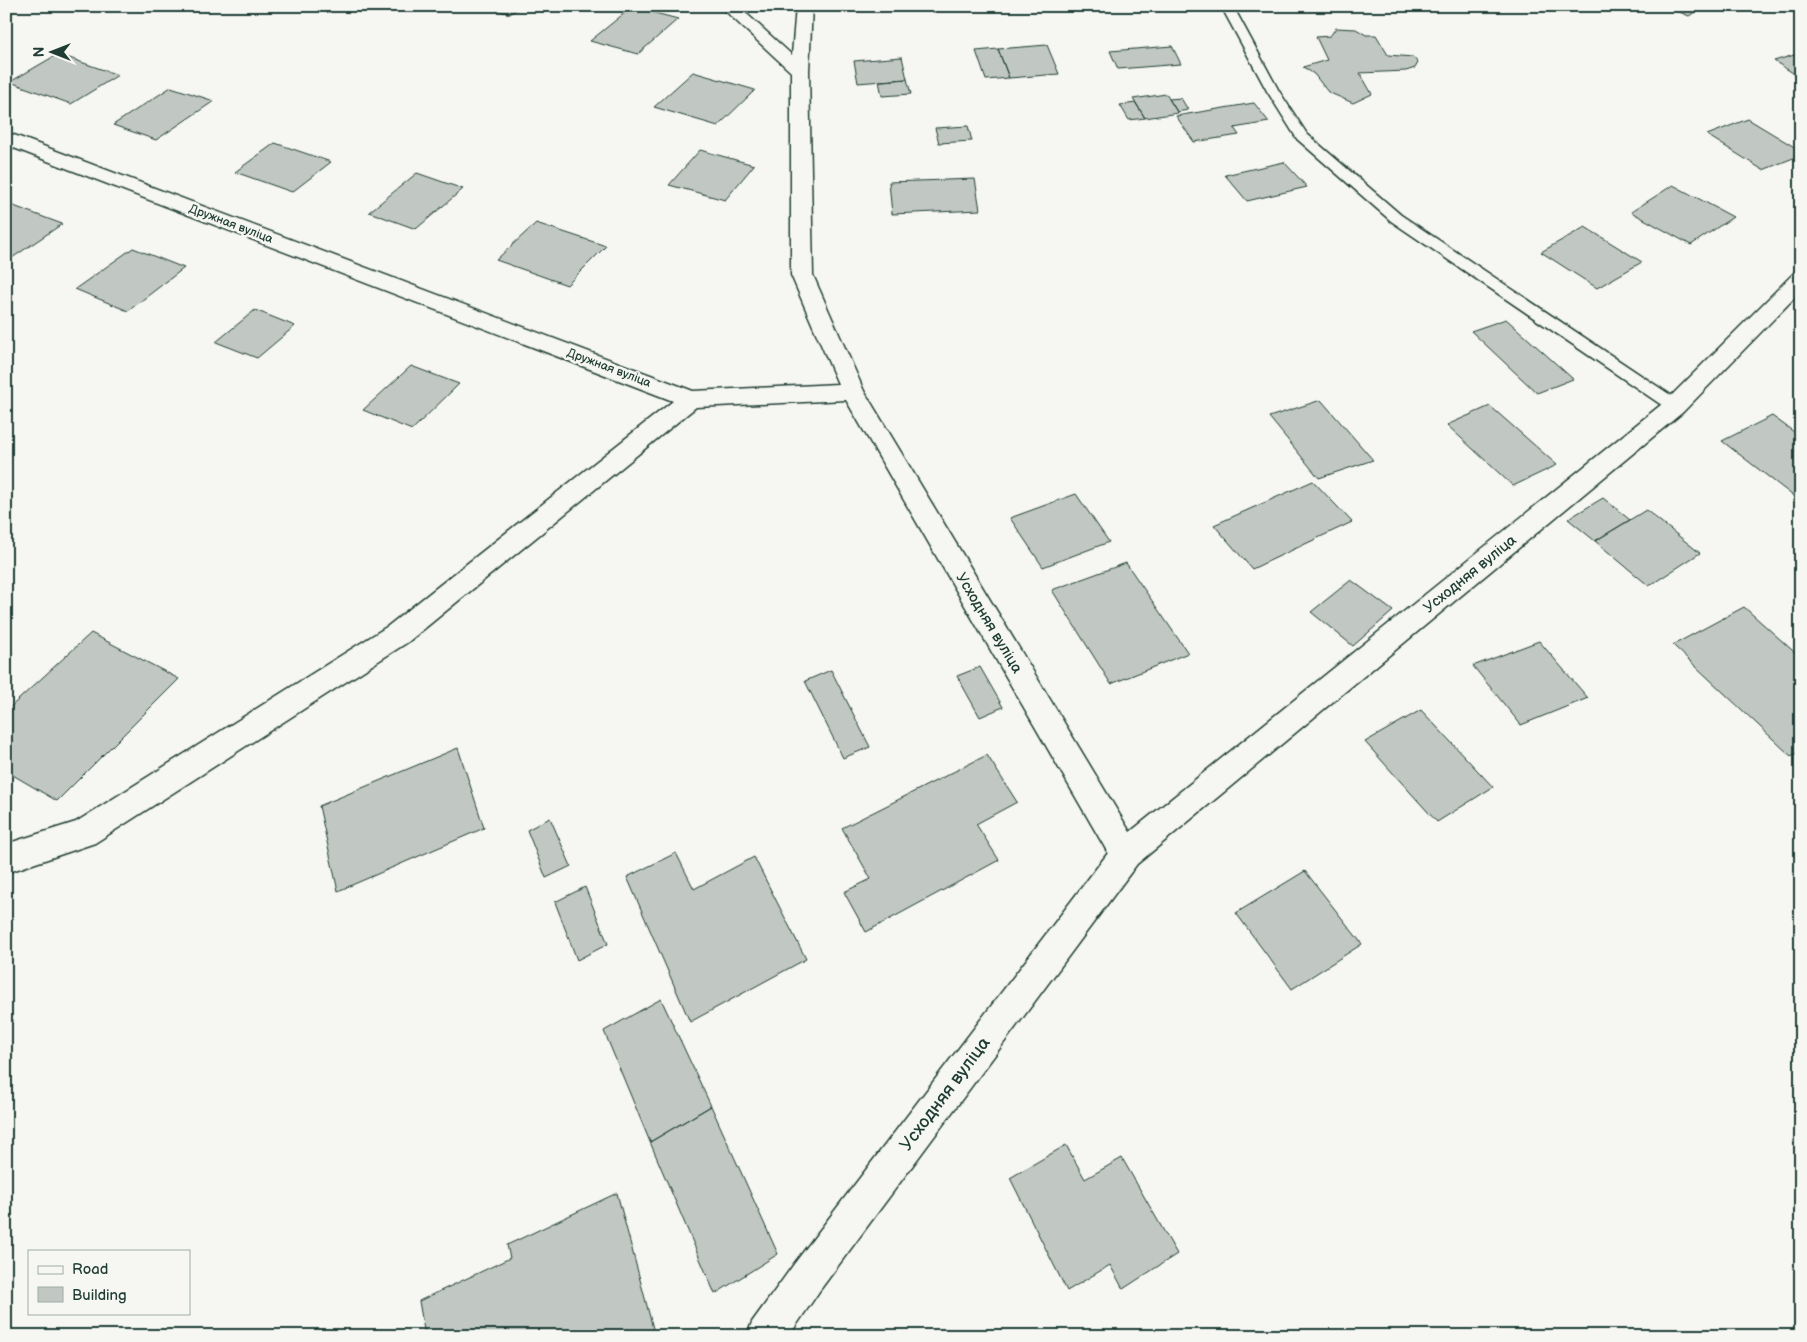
<svg xmlns="http://www.w3.org/2000/svg" width="1807" height="1342" font-family="'Balsamiq Sans',sans-serif">
<style>
.building{fill:#c1c8c3;stroke:#1f3d34}
.lines{fill:none;stroke-linecap:round;stroke-linejoin:round}
.lane-casing{stroke:#1f3d34;stroke-width:3}
.street-casing{stroke:#1f3d34;stroke-width:3}
.lane{fill:#f6f6f2;fill-rule:evenodd}
.street{fill:#f6f6f2;fill-rule:evenodd}
.labels{text-anchor:middle;dominant-baseline:central;stroke-width:5;stroke-linejoin:round;paint-order:stroke}
.far-street-label{font-size:12px;fill:#1f3d34;stroke:#f6f6f2}
.street-label{font-size:15px;fill:#1f3d34;stroke:#f6f6f2}
.near-street-label{font-size:18px;fill:#1f3d34;stroke:#f6f6f2}
</style>
<rect width="100%" height="100%" fill="#f6f6f2"/>
<filter id="ink" filterUnits="userSpaceOnUse"><feTurbulence type="fractalNoise" baseFrequency=".02" numOctaves="2"/><feDisplacementMap in="SourceGraphic" scale="10" xChannelSelector="R" yChannelSelector="G"/><feConvolveMatrix kernelMatrix="1 2 1 2 8 2 1 2 1" color-interpolation-filters="sRGB"/></filter>
<g filter="url(#ink)">
<path class="building" d="M 482,6 L 521,6 L 510,14 Z
M 1665,6 L 1704,6 L 1689,16 Z
M 632,7 L 678,19 L 638,54 L 590,41 Z
M 1336,28 L 1356,29 L 1366,35 L 1376,35 L 1388,55 L 1413,57 L 1418,63 L 1415,68 L 1406,71 L 1360,73 L 1372,94 L 1353,103 L 1328,92 L 1314,74 L 1303,67 L 1327,60 L 1316,37 L 1330,36 Z
M 1047,45 L 1059,74 L 1009,78 L 998,49 Z
M 1172,46 L 1181,64 L 1118,69 L 1110,51 Z
M 998,49 L 1009,78 L 986,80 L 976,51 Z
M 1801,53 L 1801,78 L 1774,61 Z
M 58,54 L 118,75 L 71,104 L 10,82 Z
M 902,57 L 907,79 L 858,83 L 854,61 Z
M 693,72 L 755,90 L 718,126 L 654,107 Z
M 907,79 L 911,94 L 882,96 L 879,81 Z
M 171,87 L 214,101 L 156,140 L 113,125 Z
M 1166,94 L 1178,113 L 1145,118 L 1133,99 Z
M 1181,98 L 1188,110 L 1177,112 L 1169,99 Z
M 1136,103 L 1145,118 L 1129,120 L 1120,105 Z
M 1254,103 L 1269,122 L 1234,128 L 1239,135 L 1194,142 L 1176,116 Z
M 1748,119 L 1801,151 L 1801,155 L 1763,170 L 1707,135 Z
M 968,126 L 972,141 L 939,143 L 935,128 Z
M 275,143 L 331,162 L 292,192 L 235,172 Z
M 700,150 L 754,165 L 725,200 L 669,185 Z
M 1284,162 L 1307,187 L 1247,201 L 1225,175 Z
M 417,173 L 463,189 L 416,229 L 369,212 Z
M 975,179 L 980,210 L 892,214 L 889,182 Z
M 1673,185 L 1733,217 L 1691,245 L 1631,212 Z
M 11,205 L 62,224 L 6,262 L 6,208 Z
M 536,223 L 606,246 L 567,285 L 496,260 Z
M 1585,227 L 1642,262 L 1597,288 L 1541,252 Z
M 133,248 L 184,268 L 128,311 L 75,289 Z
M 255,310 L 295,326 L 257,358 L 216,342 Z
M 1506,319 L 1573,379 L 1537,393 L 1471,331 Z
M 411,366 L 459,384 L 412,430 L 363,410 Z
M 1321,400 L 1373,460 L 1319,478 L 1269,417 Z
M 1490,406 L 1557,465 L 1513,486 L 1447,425 Z
M 1772,416 L 1801,437 L 1801,502 L 1722,441 Z
M 1313,481 L 1352,522 L 1252,569 L 1214,525 Z
M 1076,494 L 1109,542 L 1043,567 L 1010,518 Z
M 1603,498 L 1630,520 L 1595,541 L 1568,519 Z
M 1646,510 L 1700,553 L 1649,586 L 1595,541 Z
M 1126,563 L 1188,653 L 1111,684 L 1052,590 Z
M 1351,580 L 1393,611 L 1353,646 L 1311,612 Z
M 1744,607 L 1801,658 L 1801,751 L 1791,756 L 1673,645 Z
M 91,633 L 179,679 L 57,801 L 6,771 L 6,711 Z
M 1539,641 L 1588,698 L 1521,725 L 1473,666 Z
M 980,667 L 1003,707 L 980,717 L 957,676 Z
M 831,670 L 870,747 L 843,758 L 805,681 Z
M 1421,710 L 1493,787 L 1437,822 L 1365,742 Z
M 458,748 L 484,828 L 338,891 L 319,806 Z
M 987,755 L 1017,802 L 976,824 L 999,860 L 866,932 L 844,892 L 871,879 L 842,828 Z
M 550,818 L 571,866 L 546,878 L 527,830 Z
M 676,853 L 694,889 L 754,857 L 806,959 L 690,1022 L 627,877 Z
M 1305,871 L 1362,944 L 1292,989 L 1236,913 Z
M 585,887 L 608,944 L 577,960 L 555,902 Z
M 661,999 L 711,1106 L 650,1142 L 604,1031 Z
M 711,1106 L 778,1254 L 715,1294 L 650,1142 Z
M 1066,1145 L 1085,1179 L 1122,1158 L 1177,1254 L 1123,1289 L 1110,1265 L 1067,1291 L 1010,1178 Z
M 617,1193 L 655,1336 L 425,1336 L 419,1301 L 510,1258 L 507,1245 Z"/>
<g class="lines">
<defs>
<path id="lane" d="M 1221,6 L 1233,6 L 1279,91 L 1307,134 L 1401,215 L 1681,402 L 1683,406 L 1681,410 L 1675,412 L 1669,410 L 1391,221 L 1297,139 L 1267,91 Z"/>
<path id="street" d="M 720,6 L 738,6 L 792,55 L 796,6 L 812,6 L 809,71 L 813,275 L 864,391 L 1130,832 L 1667,400 L 1794,273 L 1801,271 L 1801,291 L 1683,412 L 1137,864 L 820,1290 L 789,1336 L 747,1336 L 752,1322 L 794,1264 L 1108,853 L 846,400 L 696,407 L 408,642 L 95,843 L 6,873 L 6,844 L 76,822 L 388,626 L 673,401 L 6,145 L 6,132 L 693,391 L 838,384 L 791,275 L 791,72 Z"/>
</defs>
<use href="#lane" class="lane-casing"/>
<use href="#street" class="street-casing"/>
<use href="#lane" class="lane"/>
<use href="#street" class="street"/>
</g>
</g>
<g class="labels">
<g class="far-street-label">
<text transform="translate(231 224) rotate(21)">Дружная вуліца</text>
<text transform="translate(609 368) rotate(21)">Дружная вуліца</text>
</g>
<g class="street-label">
<text transform="translate(1470 574) rotate(-39)">Усходняя вуліца</text>
<text transform="translate(989 623) rotate(59)">Усходняя вуліца</text>
</g>
<g class="near-street-label">
<text transform="translate(945 1094) rotate(-53)">Усходняя вуліца</text>
</g>
</g>
<rect width="1807" height="1342" fill="none" stroke="#f6f6f2" stroke-width="25"/>
<rect x="12" y="12" width="1782" height="1317" fill="none" stroke="#1f3d34" stroke-width="2" filter="url(#ink)"/>
<rect x="28" y="1250" width="162" height="65" fill="#f6f6f2" stroke="#a0aca6"/>
<rect x="38" y="1266" width="25" height="8" fill="#f6f6f2" stroke="#a0aca6"/>
<text x="72" y="1274" font-size="15" fill="#1f3d34">Road</text>
<rect x="38" y="1287" width="25" height="15" fill="#c1c8c3" stroke="#a0aca6"/>
<text x="72" y="1300" font-size="15" fill="#1f3d34">Building</text>
<g transform="translate(52 52) rotate(270)" stroke="#f6f6f2" stroke-width="4" paint-order="stroke">
<path d="M0-4L9 19L0 12L-9 19Z" fill="#1f3d34"/>
<text y="-8" font-size="14" font-weight="bold" text-anchor="middle" fill="#1f3d34">N</text>
</g>
</svg>
